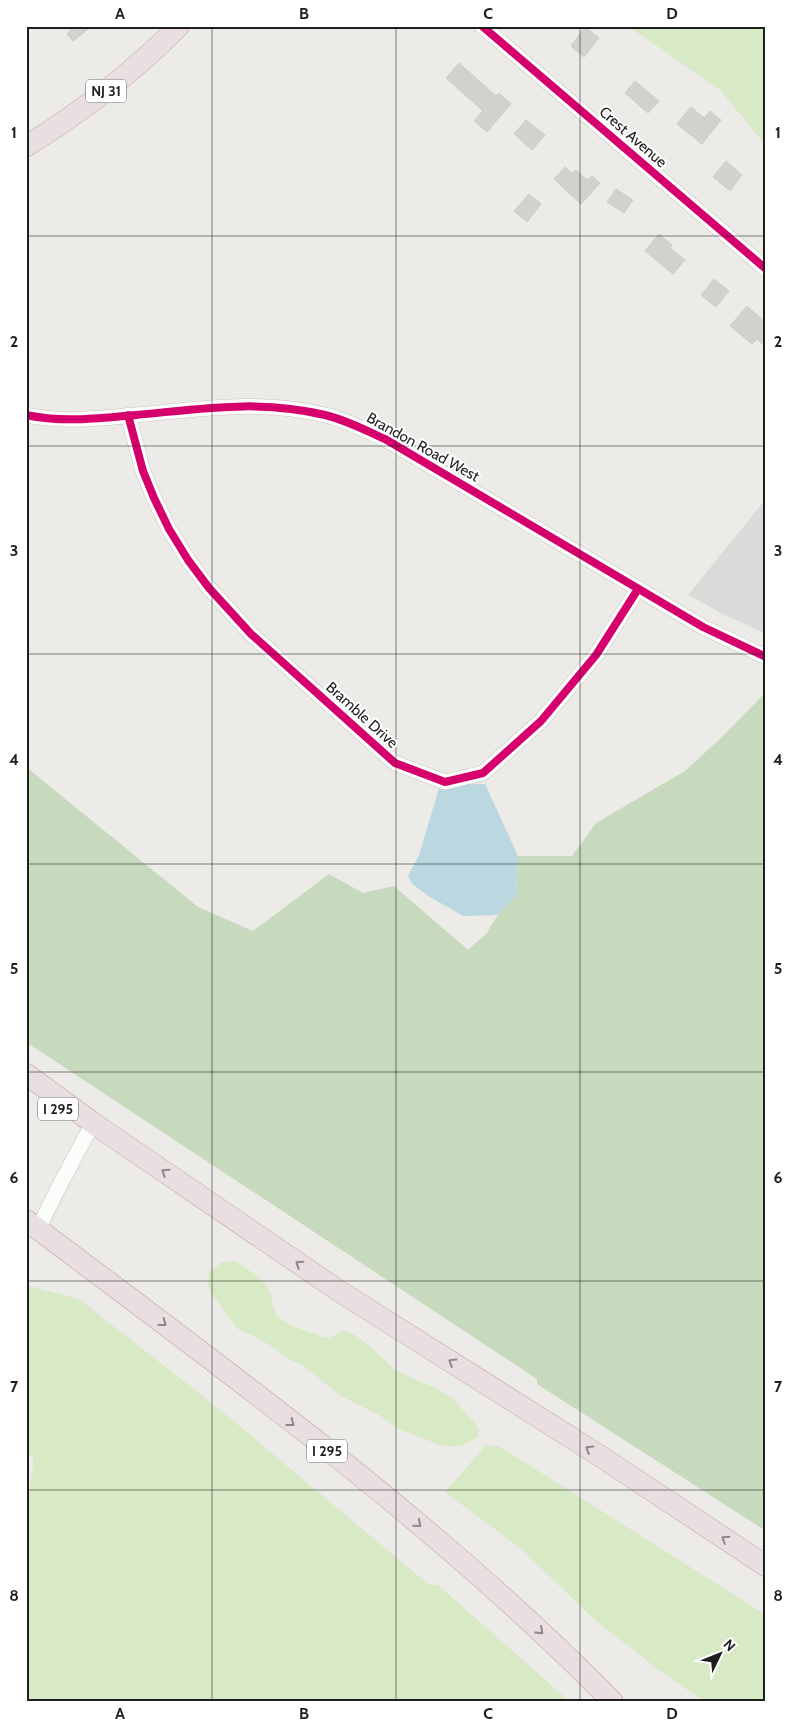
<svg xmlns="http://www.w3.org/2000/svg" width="792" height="1727" font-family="Cabin,sans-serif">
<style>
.residential{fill:#dbdad8}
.grass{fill:#d8e9c6}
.forest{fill:#c7dabd}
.water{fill:#bbd7df}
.building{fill:#d3d1ce;stroke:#cfccc8}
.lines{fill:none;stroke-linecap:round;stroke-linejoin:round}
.minor-casing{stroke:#c5c4c3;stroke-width:16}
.highway-casing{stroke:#c19fa8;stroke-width:22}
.minor{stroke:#fcfcfb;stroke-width:15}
.highway{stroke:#eadfe0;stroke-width:21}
.cycleway-casing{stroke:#fff;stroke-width:11}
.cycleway{stroke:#d6006c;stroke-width:8}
.oneway{stroke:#8e8889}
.grid{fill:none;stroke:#1e1e1e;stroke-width:1;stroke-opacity:0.55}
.labels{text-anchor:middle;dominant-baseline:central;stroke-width:4;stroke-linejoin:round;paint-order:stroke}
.shield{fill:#fff;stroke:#626262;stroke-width:1}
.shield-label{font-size:14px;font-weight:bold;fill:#1e1e1e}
.street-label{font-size:15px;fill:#1e1e1e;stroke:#fff}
.neatline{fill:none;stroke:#1e1e1e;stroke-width:2}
.grid-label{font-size:16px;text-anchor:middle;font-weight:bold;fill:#1e1e1e}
</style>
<rect width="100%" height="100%" fill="#ecebe7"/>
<path class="residential" d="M 766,499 L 766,634 L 721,613 L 688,595 Z"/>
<path class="grass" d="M 628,26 L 766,26 L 766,146 L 720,90 Z
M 234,1261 C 243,1266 266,1281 269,1290 C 274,1302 270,1309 280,1318 C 291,1328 310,1331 322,1337 L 328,1338 L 344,1331 L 355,1335 L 371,1347 L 395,1370 L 435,1388 L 452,1398 L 476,1424 L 479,1430 L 478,1437 C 466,1444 458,1448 443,1446 L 399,1429 L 379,1415 L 341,1396 L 302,1365 L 290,1360 L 260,1339 L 238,1329 L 212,1295 L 208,1284 L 209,1272 L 222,1262 Z
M 26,1283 L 29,1286 L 79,1299 L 218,1408 L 428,1584 L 438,1585 L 569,1701 L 26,1701 L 26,1514 L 34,1458 L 26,1453 Z
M 486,1445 L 499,1446 L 766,1615 L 766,1701 L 704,1701 L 656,1668 L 594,1619 L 520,1548 L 445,1492 Z"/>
<path class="forest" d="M 766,692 L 766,1531 L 537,1384 L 537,1379 L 26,1042 L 26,767 L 198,907 L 253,931 L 329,874 L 363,893 L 394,886 L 468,950 L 486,934 L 498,915 L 516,896 L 518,856 L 572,856 L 596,823 L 685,771 L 722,737 Z"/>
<path class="water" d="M 485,784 L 518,856 L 516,896 L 498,915 L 463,916 L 430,897 L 412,884 L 408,876 L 419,855 L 440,785 Z"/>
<path class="building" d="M 67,26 L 92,26 L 73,41 L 67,34 L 71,31 Z
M 585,27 L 599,38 L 584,57 L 571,46 Z
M 459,63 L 496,96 L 499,93 L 511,104 L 487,132 L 474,121 L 483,111 L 446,78 Z
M 635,81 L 659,101 L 648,113 L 625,93 Z
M 691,107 L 704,118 L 710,111 L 721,120 L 702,144 L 677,124 Z
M 526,120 L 545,135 L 532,150 L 514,134 Z
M 726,161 L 742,175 L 730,191 L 713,177 Z
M 565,167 L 572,173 L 576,170 L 587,180 L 592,176 L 600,183 L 581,204 L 554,179 Z
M 616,189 L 633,200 L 624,213 L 607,202 Z
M 529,194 L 541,204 L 527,222 L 514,211 Z
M 659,234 L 672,245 L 670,248 L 685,260 L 673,274 L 645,251 Z
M 714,279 L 729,291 L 716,307 L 701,295 Z
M 747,306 L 766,323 L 766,347 L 757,339 L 752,344 L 730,326 Z"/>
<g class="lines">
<defs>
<path id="minor" d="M 482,26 L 766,269
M 26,415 C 64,423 98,418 136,415 C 201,409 259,399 325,415 C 346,420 365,430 385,439 L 703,627 L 766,657
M 128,415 L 143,471 L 154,498 L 169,529 L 188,560 L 209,588 L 251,634 L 395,763 L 445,782 L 483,773 L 541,721 L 596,655 L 638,589
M 38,1229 L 63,1179 L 93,1123"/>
<path id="highway" d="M 26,146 C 82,112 133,72 179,26
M 26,1074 L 93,1123 L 339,1291 L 600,1456 L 766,1566
M 26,1220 C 227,1372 434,1520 612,1701"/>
</defs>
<use href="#minor" class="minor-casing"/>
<use href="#highway" class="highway-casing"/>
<use href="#minor" class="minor"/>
<use href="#highway" class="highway"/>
<defs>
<path id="cycleway" d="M 482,26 L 766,269
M 26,415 C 64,423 98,418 136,415 C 201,409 259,399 325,415 C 346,420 365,430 385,439 L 703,627 L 766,657
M 128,415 L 143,471 L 154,498 L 169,529 L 188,560 L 209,588 L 251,634 L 395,763 L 445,782 L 483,773 L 541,721 L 596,655 L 638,589"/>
</defs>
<use href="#cycleway" class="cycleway-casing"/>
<use href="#cycleway" class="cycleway"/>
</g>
<defs><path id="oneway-chevron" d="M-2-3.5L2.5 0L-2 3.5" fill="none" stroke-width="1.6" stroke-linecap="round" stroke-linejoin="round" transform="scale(1.25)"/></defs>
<g class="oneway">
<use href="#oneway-chevron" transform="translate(165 1172) rotate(-146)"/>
<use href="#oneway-chevron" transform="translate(299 1264) rotate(-146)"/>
<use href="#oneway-chevron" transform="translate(163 1323) rotate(37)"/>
<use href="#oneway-chevron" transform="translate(452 1362) rotate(-148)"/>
<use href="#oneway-chevron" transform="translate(291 1423) rotate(38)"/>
<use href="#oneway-chevron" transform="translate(589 1449) rotate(-148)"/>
<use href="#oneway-chevron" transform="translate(418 1524) rotate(40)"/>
<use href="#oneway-chevron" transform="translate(725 1539) rotate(-147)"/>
<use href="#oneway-chevron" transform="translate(540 1631) rotate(43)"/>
</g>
<path class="grid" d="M 212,26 L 212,1701M 396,26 L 396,1701M 580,26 L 580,1701M 26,236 L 766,236M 26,446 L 766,446M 26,654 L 766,654M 26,864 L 766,864M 26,1072 L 766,1072M 26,1281 L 766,1281M 26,1490 L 766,1490"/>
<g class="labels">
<g class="shield">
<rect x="86" y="79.5" width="40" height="23" rx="4"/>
<rect x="38" y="1097.5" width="40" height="23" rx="4"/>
<rect x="307" y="1439.5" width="40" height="23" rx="4"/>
</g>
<g class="shield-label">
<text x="106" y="91">NJ 31</text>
<text x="58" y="1109">I 295</text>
<text x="327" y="1451">I 295</text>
</g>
<g class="street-label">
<text transform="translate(633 137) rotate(41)">Crest Avenue</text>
<text transform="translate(423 447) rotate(29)">Brandon Road West</text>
<text transform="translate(362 715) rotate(42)">Bramble Drive</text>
</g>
</g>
<rect width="792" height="1727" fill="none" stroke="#ffffff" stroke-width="55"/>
<g transform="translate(720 1654) rotate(47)" stroke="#ffffff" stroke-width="4" paint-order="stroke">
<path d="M0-4L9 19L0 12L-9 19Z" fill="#1e1e1e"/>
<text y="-8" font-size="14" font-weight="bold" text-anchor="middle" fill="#1e1e1e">N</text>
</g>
<rect x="28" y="28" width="736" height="1672" class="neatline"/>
<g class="grid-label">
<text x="120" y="19">A</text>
<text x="304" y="19">B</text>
<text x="488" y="19">C</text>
<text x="672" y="19">D</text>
<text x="14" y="138">1</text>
<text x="778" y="138">1</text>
<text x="14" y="347">2</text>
<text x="778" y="347">2</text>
<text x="14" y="556">3</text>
<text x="778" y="556">3</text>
<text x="14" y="765">4</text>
<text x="778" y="765">4</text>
<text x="14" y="974">5</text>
<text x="778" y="974">5</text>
<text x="14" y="1183">6</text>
<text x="778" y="1183">6</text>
<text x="14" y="1392">7</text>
<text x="778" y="1392">7</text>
<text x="14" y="1601">8</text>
<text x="778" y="1601">8</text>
<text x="120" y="1719">A</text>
<text x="304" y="1719">B</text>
<text x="488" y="1719">C</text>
<text x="672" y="1719">D</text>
</g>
</svg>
